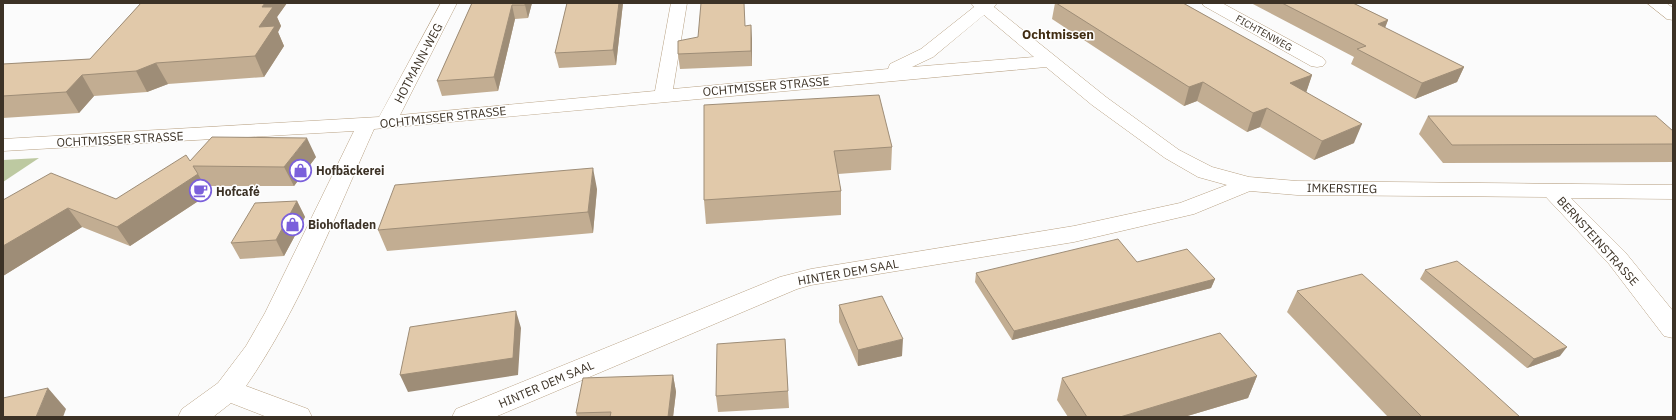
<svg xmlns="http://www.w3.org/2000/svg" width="1676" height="420" font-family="'IBM Plex Sans',sans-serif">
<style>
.forest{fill:#bdc9a1}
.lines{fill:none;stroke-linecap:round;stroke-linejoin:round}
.minor-casing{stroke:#b8a183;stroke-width:1}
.minor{fill:#fff;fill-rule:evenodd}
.wall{fill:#c2ad92}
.shaded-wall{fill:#9e8d77}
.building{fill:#e1c9aa;stroke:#9e8d77}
.labels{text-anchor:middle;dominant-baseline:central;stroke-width:3;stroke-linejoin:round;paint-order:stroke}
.far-street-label{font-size:10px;fill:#3c3226;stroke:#fff}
.street-label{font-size:12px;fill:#3c3226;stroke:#fff}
.poi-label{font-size:12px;font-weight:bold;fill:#3c3226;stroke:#fff;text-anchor:start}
.far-district-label{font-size:13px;font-weight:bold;fill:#412d13;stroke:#fff}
</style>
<rect width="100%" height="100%" fill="#fbfbfb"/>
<path class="forest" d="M 39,158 L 3,182 L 3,160 Z"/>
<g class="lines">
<defs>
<path id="minor" d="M 441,3 L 457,3 L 400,115 L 655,91 L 671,3 L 687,3 L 673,89 L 888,69 L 890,64 L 921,49 L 974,7 L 971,3 L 997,3 L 994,7 L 1106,97 L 1179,150 L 1212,167 L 1249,177 L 1297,181 L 1673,185 L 1673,199 L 1571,198 L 1625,252 L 1673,311 L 1673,338 L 1664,336 L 1609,264 L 1546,197 L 1297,195 L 1250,191 L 1194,214 L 1074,242 L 811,285 L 797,289 L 495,417 L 452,417 L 456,409 L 780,277 L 811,269 L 1074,226 L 1180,203 L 1227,185 L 1198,177 L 1165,158 L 1092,105 L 1046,67 L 374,129 C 335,216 300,308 246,386 L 308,409 L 312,417 L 267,417 L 231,403 L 213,417 L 178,417 L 182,409 L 218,383 L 246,346 L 265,313 L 354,131 L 3,151 L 3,139 L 379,117 ZM 984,15 L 1034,57 L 912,67 L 933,57 Z
M 1202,3 L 1222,3 L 1323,58 L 1326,62 L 1323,66 L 1317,67 L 1311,66 L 1204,6 Z
M 1647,3 L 1666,3 L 1673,8 L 1673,20 L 1667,19 Z"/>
</defs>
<use href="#minor" class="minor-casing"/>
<use href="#minor" class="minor"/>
</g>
<path class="wall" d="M 141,3 L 287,3 L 277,17 L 281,26 L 278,32 L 284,46 L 264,77 L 168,84 L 147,92 L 94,96 L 79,113 L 3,118 L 3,64 L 90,59 Z
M 472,3 L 532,3 L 528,18 L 515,19 L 498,91 L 442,96 L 437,81 Z
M 567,3 L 623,3 L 616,65 L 559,68 L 555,53 Z
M 1055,3 L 1183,3 L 1312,75 L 1306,92 L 1354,143 L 1314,160 L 1260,127 L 1247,132 L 1197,101 L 1184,106 L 1052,19 Z
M 1251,3 L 1353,3 L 1388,20 L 1385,28 L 1464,67 L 1457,82 L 1415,99 L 1351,64 L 1354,57 Z
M 745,26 L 752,39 L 752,66 L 680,69 L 678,54 Z
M 704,105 L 892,147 L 891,170 L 838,174 L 841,191 L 841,215 L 706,224 L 704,200 Z
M 1428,116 L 1673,131 L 1673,162 L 1443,163 L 1419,134 Z
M 316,157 L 294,186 L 205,186 L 209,194 L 130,246 L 82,227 L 3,276 L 3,200 L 116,199 L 190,161 Z
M 597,189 L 593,233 L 387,251 L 378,230 Z
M 297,201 L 305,217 L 284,256 L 240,259 L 231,243 Z
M 1425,270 L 1560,356 L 1527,368 L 1420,279 Z
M 976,273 L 1215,279 L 1211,288 L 1012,340 L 975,282 Z
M 1297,291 L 1520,417 L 1388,417 L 1287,312 Z
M 839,305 L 902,356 L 858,366 L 839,322 Z
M 785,339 L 789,408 L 718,412 L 716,396 Z
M 673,375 L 676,392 L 673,417 L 577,417 L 576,413 Z
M 1257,376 L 1248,398 L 1184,417 L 1068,417 L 1057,400 L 1062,378 Z"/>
<path class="shaded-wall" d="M 265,3 L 287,3 L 277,17 L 281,26 L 278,32 L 284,46 L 264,77 L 255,56 L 262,7 Z
M 525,3 L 532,3 L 528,18 L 525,5 Z
M 619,3 L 623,3 L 616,65 L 613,50 Z
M 512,5 L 515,19 L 498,91 L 494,77 Z
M 1388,20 L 1382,35 L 1378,24 Z
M 751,25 L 752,39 L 752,66 L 751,51 Z
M 156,63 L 168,84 L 147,92 L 136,71 Z
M 1464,67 L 1457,82 L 1415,99 L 1422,83 Z
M 82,75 L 94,96 L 79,113 L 66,92 Z
M 1312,75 L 1306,93 L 1290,83 Z
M 1203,82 L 1197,101 L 1184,106 L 1189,87 Z
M 1267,108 L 1260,127 L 1247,132 L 1253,113 Z
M 1362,124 L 1354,143 L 1314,160 L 1322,141 Z
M 307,138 L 316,157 L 294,186 L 284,167 Z
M 593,168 L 597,189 L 593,233 L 588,212 Z
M 198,174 L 209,194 L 130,246 L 117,227 Z
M 297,201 L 305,217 L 284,256 L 276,240 Z
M 68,208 L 82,227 L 3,276 L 3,246 Z
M 1215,279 L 1211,288 L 1012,340 L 1014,331 Z
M 516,311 L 521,328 L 518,375 L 408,392 L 400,375 Z
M 903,339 L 902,356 L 858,366 L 858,350 Z
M 1567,347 L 1560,356 L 1527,368 L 1534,359 Z
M 673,375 L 676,392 L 673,417 L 668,417 Z
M 1257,376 L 1248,398 L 1184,417 L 1120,417 Z
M 48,388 L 66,409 L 63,417 L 36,417 Z"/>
<path class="building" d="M 141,3 L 265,3 L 262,7 L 273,7 L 259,27 L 275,26 L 255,56 L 156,63 L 136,71 L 82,75 L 66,92 L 3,96 L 3,64 L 90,59 Z
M 472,3 L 525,3 L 525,5 L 512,5 L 494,77 L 437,81 Z
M 567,3 L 619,3 L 613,50 L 555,53 Z
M 701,3 L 744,3 L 745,26 L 751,25 L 751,51 L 678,54 L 678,41 L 698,37 Z
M 1056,3 L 1183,3 L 1312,75 L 1290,83 L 1362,124 L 1322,141 L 1267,108 L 1253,113 L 1203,82 L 1189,87 Z
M 1282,3 L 1353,3 L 1388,20 L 1378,24 L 1464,67 L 1422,83 L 1357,49 L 1366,46 Z
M 879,95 L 892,147 L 834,151 L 841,191 L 704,200 L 704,105 Z
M 1428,116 L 1656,116 L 1673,131 L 1673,144 L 1452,145 Z
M 212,137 L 307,138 L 284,167 L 193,166 L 198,174 L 117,227 L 68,208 L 3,246 L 3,200 L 51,173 L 116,199 L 186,155 L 190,161 Z
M 593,168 L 588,212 L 378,230 L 395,185 Z
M 297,201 L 276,240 L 231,243 L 255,203 Z
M 1118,239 L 1137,262 L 1187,249 L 1215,279 L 1014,331 L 976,273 Z
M 1457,261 L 1567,347 L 1534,359 L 1425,270 Z
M 1362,274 L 1520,417 L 1422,417 L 1297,291 Z
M 882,296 L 903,339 L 858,350 L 839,305 Z
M 516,311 L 513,358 L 400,375 L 410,327 Z
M 1220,333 L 1257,376 L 1120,417 L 1087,417 L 1062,378 Z
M 785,339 L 788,391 L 716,396 L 717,344 Z
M 673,375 L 668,417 L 610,417 L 611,412 L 576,413 L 583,378 Z
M 48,388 L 36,417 L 3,417 L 3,398 Z"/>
<defs>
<symbol id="shop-ring" viewBox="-11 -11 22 22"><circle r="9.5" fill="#fff" stroke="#7b60db" stroke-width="1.5"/><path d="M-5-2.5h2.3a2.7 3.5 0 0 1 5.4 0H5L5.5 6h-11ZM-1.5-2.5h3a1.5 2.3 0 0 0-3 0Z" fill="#7b60db"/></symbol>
<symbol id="cafe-ring" viewBox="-11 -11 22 22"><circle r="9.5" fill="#fff" stroke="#7b60db" stroke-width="1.5"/><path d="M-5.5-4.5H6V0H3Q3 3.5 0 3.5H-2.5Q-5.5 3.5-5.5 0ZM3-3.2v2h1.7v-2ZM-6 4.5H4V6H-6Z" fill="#7b60db"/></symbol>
</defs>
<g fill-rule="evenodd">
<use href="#shop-ring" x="288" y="158" width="25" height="25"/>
<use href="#cafe-ring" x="188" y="178" width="25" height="25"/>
<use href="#shop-ring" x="280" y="212" width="25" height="25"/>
</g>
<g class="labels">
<g class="far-street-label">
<text transform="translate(1264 33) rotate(29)">FICHTENWEG</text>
</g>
<g class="street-label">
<text transform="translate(418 63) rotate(-62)">HOTMANN-WEG</text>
<text transform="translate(766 86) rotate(-5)">OCHTMISSER STRASSE</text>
<text transform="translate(443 117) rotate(-6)">OCHTMISSER STRASSE</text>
<text transform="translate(120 139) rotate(-3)">OCHTMISSER STRASSE</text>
<text transform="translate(1342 188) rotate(1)">IMKERSTIEG</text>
<text transform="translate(1598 241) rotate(48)">BERNSTEINSTRASSE</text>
<text transform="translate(848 272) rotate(-10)">HINTER DEM SAAL</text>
<text transform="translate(546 384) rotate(-23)">HINTER DEM SAAL</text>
</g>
<g class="poi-label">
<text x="316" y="170">Hofbäckerei</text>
<text x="216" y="191">Hofcafé</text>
<text x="308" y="224">Biohofladen</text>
</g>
<g class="far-district-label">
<text x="1058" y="34">Ochtmissen</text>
</g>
</g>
<rect width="1676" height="420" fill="none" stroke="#3c3226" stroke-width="8"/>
</svg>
